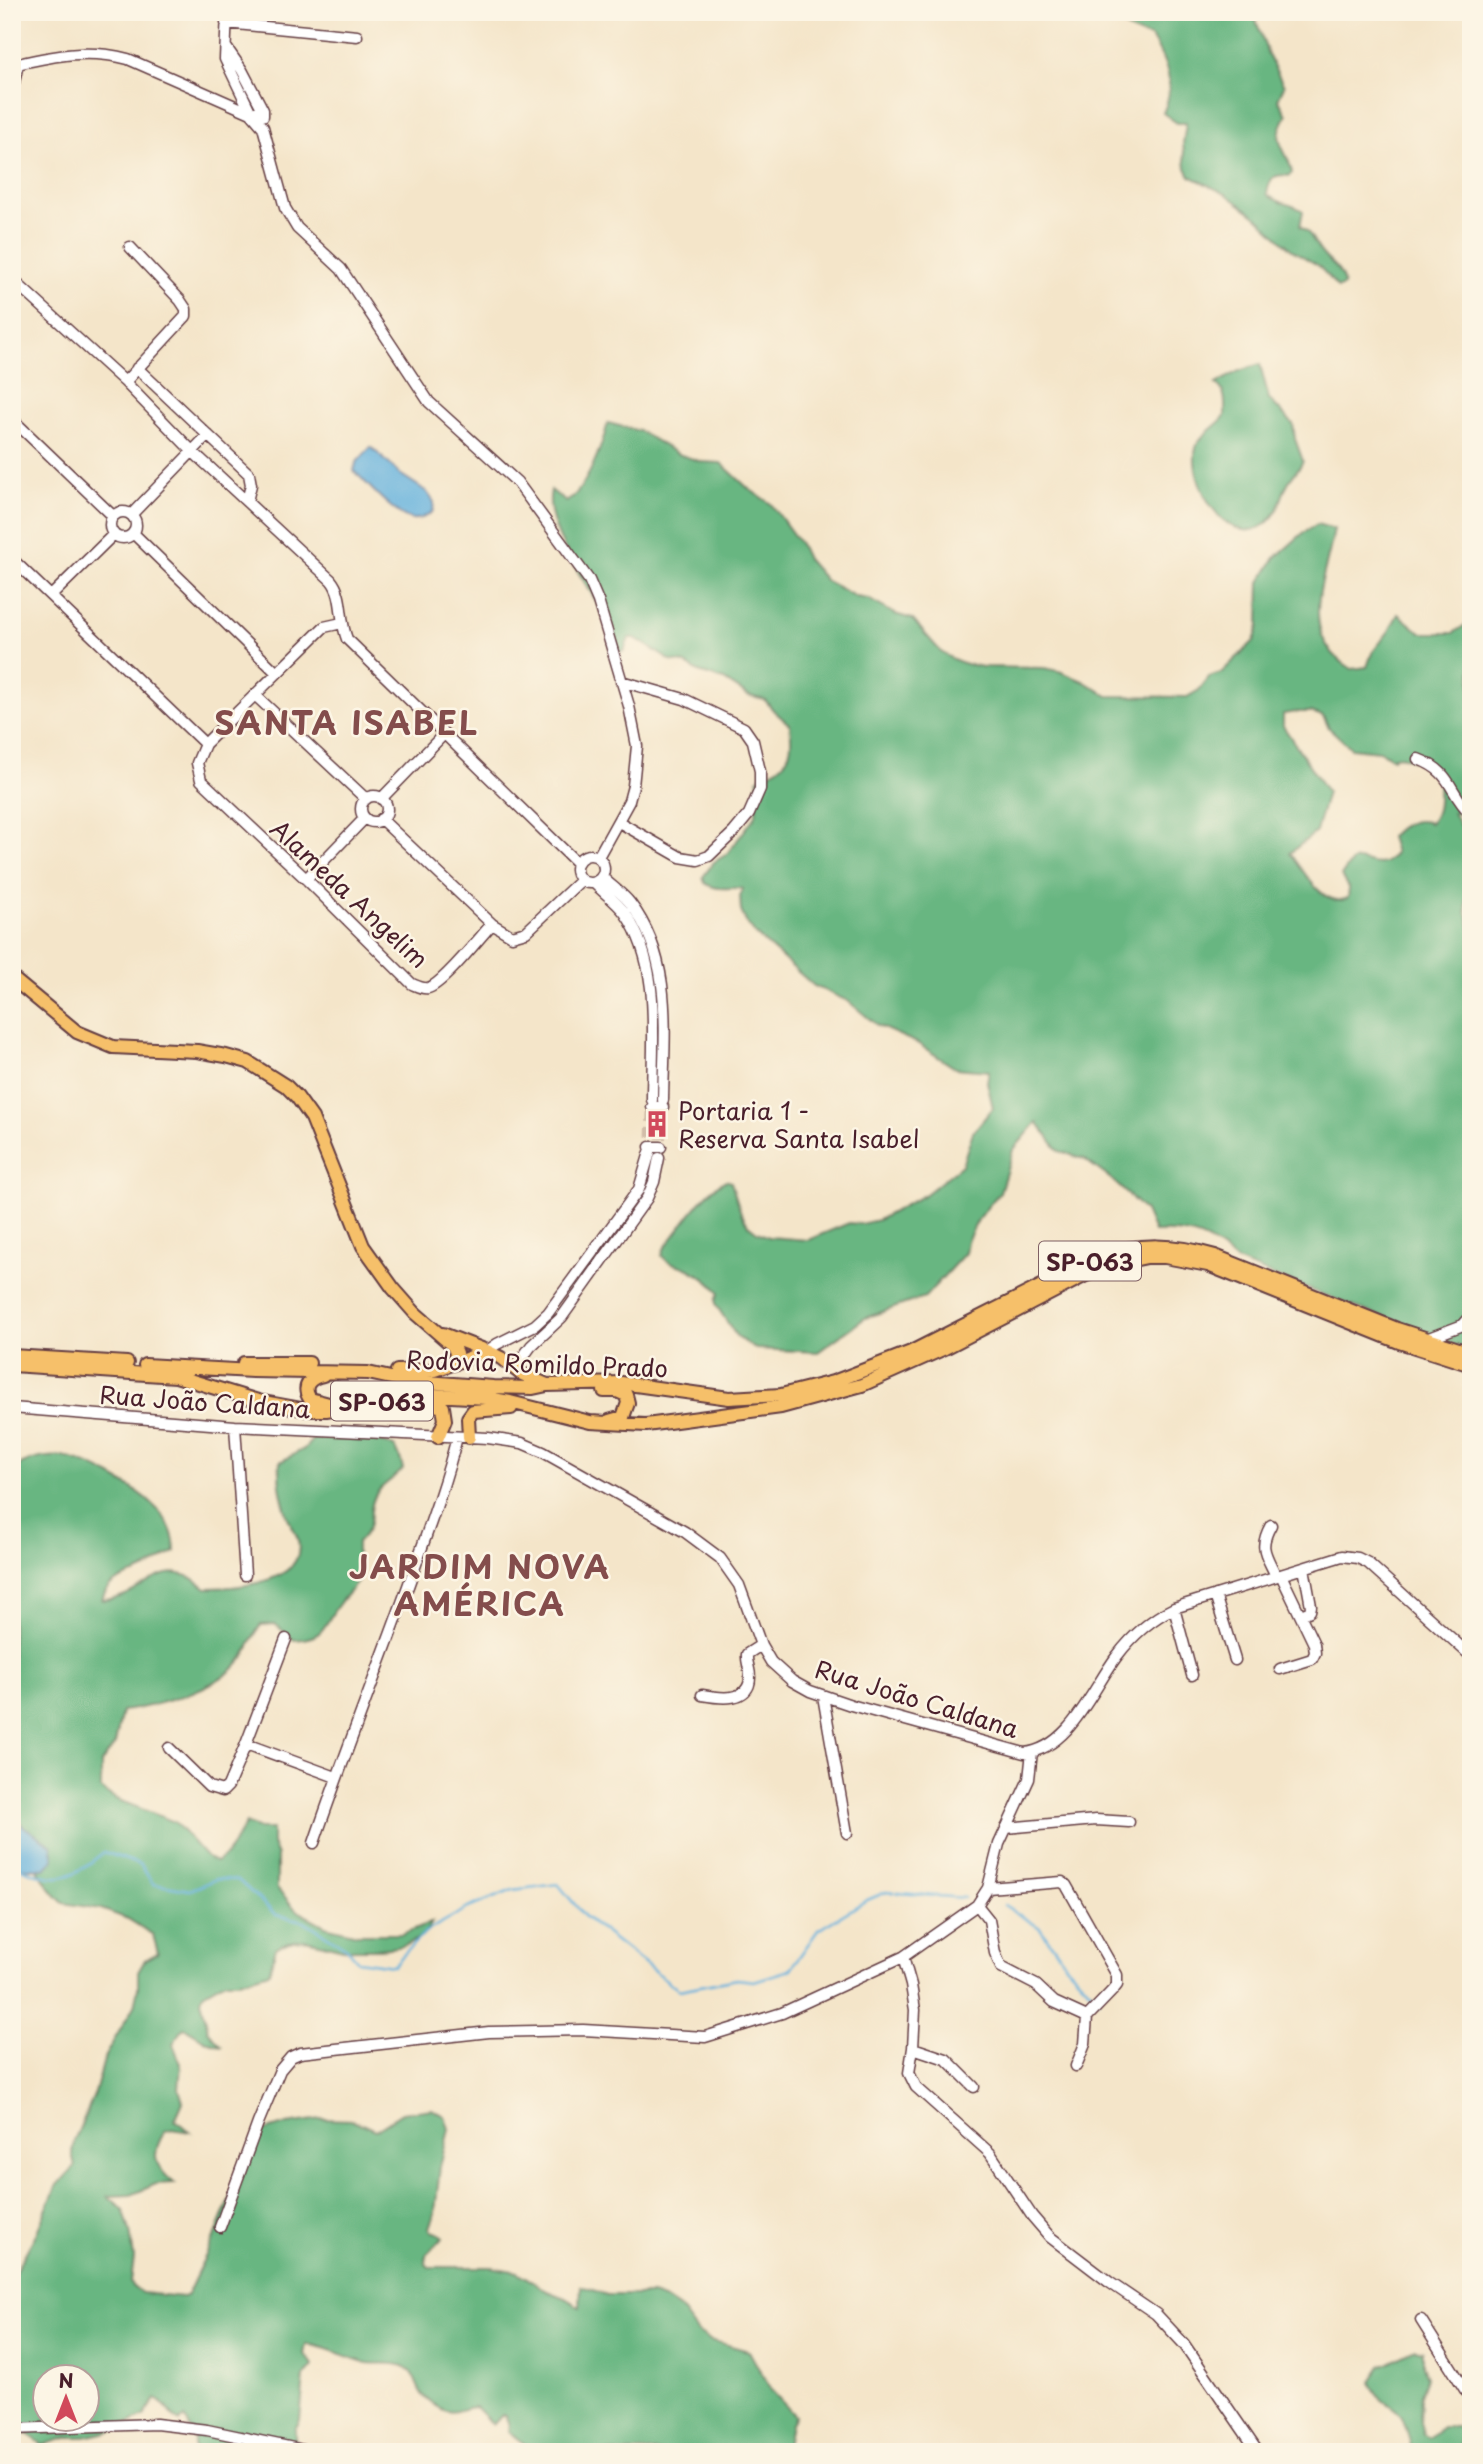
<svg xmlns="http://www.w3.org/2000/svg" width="1483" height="2464" font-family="'Playpen Sans',sans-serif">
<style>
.forest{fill:#68b681;stroke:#596a56;stroke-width:2;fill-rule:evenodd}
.water{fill:#63b1dd;stroke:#566884;stroke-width:2}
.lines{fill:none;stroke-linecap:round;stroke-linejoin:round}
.stream{stroke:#63b1dd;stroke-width:2.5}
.minor-tunnel{stroke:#d2bda9;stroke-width:10;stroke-dasharray:10 5;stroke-linecap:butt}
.minor-casing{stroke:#643d43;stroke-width:13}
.major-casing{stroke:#643d43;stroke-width:16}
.minor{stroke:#fff;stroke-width:10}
.major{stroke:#f6c06b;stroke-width:12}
.labels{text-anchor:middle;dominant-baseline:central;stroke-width:5;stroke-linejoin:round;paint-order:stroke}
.shield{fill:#fcf5e5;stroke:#7f5f63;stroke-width:2}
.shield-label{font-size:23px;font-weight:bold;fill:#4a1f2b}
.street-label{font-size:24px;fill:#4a1f2b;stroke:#fcf5e5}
.poi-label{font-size:24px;fill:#4a1f2b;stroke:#fcf5e5;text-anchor:start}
.district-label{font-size:32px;font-weight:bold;letter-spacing:2px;fill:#844d4c;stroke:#fcf5e5}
</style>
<rect width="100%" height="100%" fill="#fcf5e5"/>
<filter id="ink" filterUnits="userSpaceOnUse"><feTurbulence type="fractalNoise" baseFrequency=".0143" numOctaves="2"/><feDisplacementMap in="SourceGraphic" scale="14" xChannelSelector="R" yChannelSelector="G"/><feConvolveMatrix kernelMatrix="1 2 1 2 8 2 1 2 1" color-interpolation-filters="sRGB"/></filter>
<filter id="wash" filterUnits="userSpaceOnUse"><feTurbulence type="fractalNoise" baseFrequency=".00686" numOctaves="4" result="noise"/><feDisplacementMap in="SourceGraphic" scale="28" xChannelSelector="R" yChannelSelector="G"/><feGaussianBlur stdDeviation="1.57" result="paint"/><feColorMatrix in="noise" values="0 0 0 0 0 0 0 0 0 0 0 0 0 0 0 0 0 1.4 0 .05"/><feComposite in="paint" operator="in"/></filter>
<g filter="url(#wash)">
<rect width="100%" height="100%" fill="#f4e5c9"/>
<path class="forest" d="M 1106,12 L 1253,12 L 1269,57 L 1284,86 L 1278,99 L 1287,115 C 1269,145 1287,145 1292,173 L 1289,176 C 1274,173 1269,179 1267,194 C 1277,204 1292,203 1303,211 L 1300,226 C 1313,236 1310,236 1318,248 C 1326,262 1343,268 1344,286 L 1338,288 L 1319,266 L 1292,250 L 1256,216 L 1226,194 L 1190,176 L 1186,168 L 1183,144 L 1186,123 L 1177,123 L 1163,113 C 1176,84 1167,63 1151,37 C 1132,34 1120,25 1106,12 Z
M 1260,364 L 1269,399 L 1293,424 L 1295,439 L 1303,461 C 1299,469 1292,476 1288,483 C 1280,498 1280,514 1264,525 C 1226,550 1188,481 1196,448 C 1199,436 1217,426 1225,416 C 1225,405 1227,391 1216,384 L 1239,371 Z
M 608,423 L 639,431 L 678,454 L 702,462 L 721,463 L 749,489 L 771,504 L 800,544 L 807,559 L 826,581 L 856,597 L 868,599 L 895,614 L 912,619 L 941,652 L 953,659 L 966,664 L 983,667 L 1044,668 L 1059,671 L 1083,681 L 1108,696 L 1187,697 L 1199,690 L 1209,677 L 1221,673 L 1254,641 L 1259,626 L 1260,582 L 1275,558 L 1302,534 L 1317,524 L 1334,529 C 1326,580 1294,634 1352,669 L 1367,667 L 1372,653 L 1389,631 L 1398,614 L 1421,633 L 1453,633 L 1471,621 L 1471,816 L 1453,812 L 1459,824 L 1471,833 L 1466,910 L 1471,930 L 1471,1351 L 1238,1262 C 1208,1237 1193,1230 1154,1232 L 1145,1211 L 1135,1201 L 1111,1179 L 1084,1159 L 1059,1151 L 1037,1122 L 1013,1150 L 1000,1192 L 980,1216 L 967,1241 L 965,1253 L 925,1297 L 865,1318 L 818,1352 L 756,1349 L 737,1337 L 716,1305 L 716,1300 L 719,1293 C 712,1282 699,1274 687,1268 C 678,1264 668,1264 662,1256 L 664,1249 C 681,1228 703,1192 726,1180 L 731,1182 L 741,1213 L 748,1225 L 757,1232 L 769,1237 L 808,1240 L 849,1223 L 860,1224 L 878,1220 L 926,1194 L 962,1165 L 973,1132 L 993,1108 L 987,1082 L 989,1071 L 955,1068 L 917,1043 L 878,1026 L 848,1001 L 814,986 L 756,935 L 746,922 L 741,911 L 740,896 L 743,889 C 729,886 717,892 705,883 L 703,877 L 714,862 L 727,854 L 756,815 L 758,779 C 764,774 772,772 779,767 C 793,756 792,741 790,725 L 774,711 L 765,700 L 749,696 L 724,680 L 699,672 L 684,663 L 671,661 L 635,638 L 629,638 L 624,651 L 620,652 C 615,640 610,628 605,617 C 588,582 542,529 551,490 L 566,502 C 586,491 602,445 608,423 ZM 1297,712 L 1311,712 L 1323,716 L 1329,728 L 1351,748 L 1379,751 L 1393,758 L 1394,756 C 1412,756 1422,765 1436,774 L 1438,778 C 1438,793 1441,811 1430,823 C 1415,817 1400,825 1390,837 L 1395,853 C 1380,876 1363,854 1352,862 C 1348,865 1344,872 1341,876 L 1349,889 L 1348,898 C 1323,910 1303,869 1290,853 L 1316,832 L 1327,792 L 1283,726 L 1283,714 Z
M 313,1439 C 331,1439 382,1436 395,1448 C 400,1454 401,1461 403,1469 C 395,1479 380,1485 375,1496 C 365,1517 379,1521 357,1543 L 357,1582 C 352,1590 344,1596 339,1604 C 322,1626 327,1638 294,1640 L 275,1624 L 261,1625 C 251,1637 249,1652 239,1663 C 216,1689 155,1707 122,1711 L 115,1744 L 101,1763 L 101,1789 L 116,1799 L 175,1822 L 207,1858 L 216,1862 L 226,1855 L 246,1823 L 259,1829 L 272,1829 L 272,1844 L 277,1856 L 277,1888 L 296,1910 L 325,1926 L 357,1934 L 402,1934 L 432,1922 C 418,1950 388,1949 360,1949 C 354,1949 345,1950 339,1948 C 314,1942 300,1934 276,1948 L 269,1972 L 239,1981 L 225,1981 L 203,1994 L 201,2000 L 208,2030 L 222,2047 L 205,2040 L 185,2028 L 181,2030 L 173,2044 L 181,2064 L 179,2089 L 183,2102 L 175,2120 L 190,2132 L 172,2129 L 165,2131 C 150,2155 154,2166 174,2183 L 156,2184 L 131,2195 L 108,2196 L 123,2209 L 130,2231 L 134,2258 L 131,2282 L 134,2288 L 142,2293 L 183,2297 L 187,2295 L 217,2232 L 254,2141 L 261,2132 L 287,2124 L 321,2119 L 353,2120 L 375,2130 L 402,2113 L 432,2109 L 445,2116 L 449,2129 L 440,2167 L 435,2212 L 429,2228 L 431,2231 L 440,2234 L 443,2238 L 426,2255 L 425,2263 L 429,2267 L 491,2267 L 518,2272 L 547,2291 L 565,2298 L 580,2307 L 581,2286 L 607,2295 L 652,2295 L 666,2300 L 681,2310 L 698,2333 L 710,2340 L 749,2351 L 771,2390 L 795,2416 L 791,2423 L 786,2452 L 535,2452 L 508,2431 L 509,2425 L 505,2415 L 502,2415 L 493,2425 L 475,2407 C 464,2407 454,2415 444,2410 C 436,2407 427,2400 422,2394 C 416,2385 415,2373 405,2367 C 394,2361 380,2365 368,2363 C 352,2360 319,2343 306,2345 L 304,2354 L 312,2363 L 313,2366 L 304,2377 L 300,2420 L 295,2429 L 295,2452 L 194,2452 L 194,2435 L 185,2418 L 180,2422 C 170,2416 166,2404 156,2399 L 144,2416 L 112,2431 L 85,2437 L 69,2437 L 43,2445 L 28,2434 L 12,2432 L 12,2277 L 36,2234 L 56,2187 L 75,2166 L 72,2153 L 74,2141 L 95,2093 L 105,2056 L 134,2006 L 138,1988 L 138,1972 L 145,1960 L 158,1953 L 153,1935 L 128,1919 L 101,1909 L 63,1903 C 54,1894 45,1883 39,1871 C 31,1853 30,1825 12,1815 L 12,1470 C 27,1460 45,1455 63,1457 C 89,1461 135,1487 153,1505 C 167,1518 175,1534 175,1552 C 165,1557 156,1564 146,1569 C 128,1578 108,1578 102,1600 C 146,1600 159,1549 206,1588 C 235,1588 307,1584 298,1540 C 296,1531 290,1524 287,1515 C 282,1498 277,1480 280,1462 L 304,1449 ZM 46,2376 L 88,2376 L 88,2418 L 46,2418 Z
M 1415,2349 L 1423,2351 L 1423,2365 L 1427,2377 L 1421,2395 L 1420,2422 L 1423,2434 L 1429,2438 L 1442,2427 L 1458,2427 L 1462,2434 L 1459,2452 L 1414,2452 C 1408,2441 1407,2424 1400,2414 C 1392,2403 1374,2401 1371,2381 L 1381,2366 Z"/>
<path class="water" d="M 371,447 L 400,474 L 426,491 L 434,502 L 433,511 C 427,516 421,520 412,519 C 396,517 367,483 354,471 L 356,463 Z
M 12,1823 L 23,1826 L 51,1845 L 54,1859 L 45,1869 L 12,1867 Z"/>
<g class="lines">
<path class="stream" d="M 21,1868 C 62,1885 71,1878 104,1852 L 141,1865 L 153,1884 L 190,1890 L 217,1879 L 238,1880 L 276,1915 L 304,1921 L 347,1948 L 358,1961 L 393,1966 L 425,1932 L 468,1908 L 513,1890 L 558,1884 L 585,1917 L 679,1990 L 737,1979 L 754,1981 L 790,1970 L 818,1930 L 865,1901 L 886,1892 L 964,1898
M 1004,1905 L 1040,1928 L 1067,1966 L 1099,2000"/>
</g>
</g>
<g filter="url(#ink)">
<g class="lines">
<path class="minor-tunnel" d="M 650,1152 L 652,1100
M 660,1154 L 663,1100"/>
<defs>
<path id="minor" d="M 227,12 L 225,59 L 251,113 L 263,127 L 285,208 L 297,228 L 341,269 L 429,402 L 517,482 L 589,580 L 598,601 L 629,706 L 637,746 L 633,786 L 629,801 L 598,857
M 226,23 L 357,36
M 226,47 L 242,70 L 263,110 L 263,116
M 18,64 C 56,55 89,49 128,59 L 251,113 L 263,110
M 12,92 L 18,64
M 12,279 L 125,382 L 192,451 L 331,580 C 344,595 339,620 347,639 L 577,863
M 137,368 L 249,474 L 251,485 L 247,501
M 125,382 L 186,316 L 186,309 L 180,300 L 130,247
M 12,419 L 113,516
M110 525a13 13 0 1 1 26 0a13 13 0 1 1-26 0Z
M 131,515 L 208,435
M 133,533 L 277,673
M 12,559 L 205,744
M 51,596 L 114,534
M 342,623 L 324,627 L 205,744 L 197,763 L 201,780 L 306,879 L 412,984 C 417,986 422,989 428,988 C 442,985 480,937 492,924
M 256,696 L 366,799
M 1418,759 C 1453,772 1448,792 1471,814
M361 809a13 13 0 1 1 26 0a13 13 0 1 1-26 0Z
M 381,799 L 444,734
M 381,819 L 492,924 L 512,936 L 526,932 L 581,880
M 619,822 L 680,857 L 698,860 L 709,856 L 734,832 L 749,814 L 760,789 L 760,771 L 753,741 L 744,728 L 684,699 L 621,681
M576 869a14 14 0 1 1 28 0a14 14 0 1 1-28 0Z
M 602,877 C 611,886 622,893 630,903 C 674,960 664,1033 663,1100
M 306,879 L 365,818
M 594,883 C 604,893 617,902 625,913 C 662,966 652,1039 652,1100
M 652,1107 L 663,1107
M 650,1147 L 661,1147
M 1426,1339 L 1463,1325 L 1471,1316
M 487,1351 L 497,1344 L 535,1325 L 548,1313 L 639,1189 L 650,1152
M 520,1373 L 519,1366 L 523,1357 L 531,1346 L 562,1317 L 647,1198 L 654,1182 L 659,1158
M 12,1408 L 235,1426 L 488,1438 L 522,1443 L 543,1452 L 685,1532 L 720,1558 L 739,1585 L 761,1645 L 771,1662 L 792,1681 L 810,1691 L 851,1705 L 1024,1753 C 1070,1749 1092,1689 1117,1656 C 1132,1636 1151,1619 1174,1608 L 1342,1556 L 1358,1558 L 1368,1563 L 1471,1656
M 235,1426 L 245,1575
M 1271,1525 C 1258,1548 1266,1554 1276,1576
M 1215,1595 L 1235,1660
M 1174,1608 L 1192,1675
M 1301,1615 L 1310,1611 L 1311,1606 L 1304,1568
M 1280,1669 L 1312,1659 L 1315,1653 L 1314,1644 L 1281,1575
M 702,1695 C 719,1698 750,1703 750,1677 C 750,1668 746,1662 747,1654 L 761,1645
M 823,1696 L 847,1833
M 246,1744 L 336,1777
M 169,1748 L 209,1787 L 223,1791 L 228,1786 L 246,1744 L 286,1639
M 1006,1828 L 1096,1820 L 1129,1822
M 314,1843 C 346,1749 383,1657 416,1564 C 431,1522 446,1481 457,1437
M 988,1888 L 1062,1882 L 1066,1885 L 1117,1975 L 1117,1985 L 1113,1990 L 1087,2017 L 1085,2044 L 1076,2066
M 977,1905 L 989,1920 L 995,1953 L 1001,1967 L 1036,1985 L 1054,2002 L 1087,2017
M 903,1957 L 911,1985 L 915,2010 L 913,2048 L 909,2073 L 916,2087 L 990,2153 L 1032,2216 L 1050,2237 L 1109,2282 L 1156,2314 L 1184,2344 L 1258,2452
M 913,2048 L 946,2059 L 974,2087
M 220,2227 L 258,2123 L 280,2070 L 291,2057 L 300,2053 L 489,2032 L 583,2030 L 705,2037 L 782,2013 L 903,1957 L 977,1905 L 988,1888 L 999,1844 L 1029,1779 L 1032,1752
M 1421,2320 L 1471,2399
M 12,2429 L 156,2424 L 207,2430 L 313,2452"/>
<path id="major" d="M 12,978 L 77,1032 L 113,1047 L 197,1051 L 226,1056 L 248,1062 L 286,1086 L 297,1097 L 312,1118 L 363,1246 L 393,1288 L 415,1313 L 453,1346 L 456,1353 L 454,1364
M 443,1334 L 487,1351
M 12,1356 L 127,1363
M 244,1363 L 309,1363
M 12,1365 L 176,1376 L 258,1401 L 307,1410 L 326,1410 L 399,1398 L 433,1395 L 487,1398 L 510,1402 L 590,1422 L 646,1425 L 781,1407 L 862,1385 L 945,1348 L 1086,1275 L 1114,1264 L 1147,1257 L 1165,1257 L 1208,1265 L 1399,1342 L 1471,1365
M 145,1365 L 252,1371 L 368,1373 L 400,1380 L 493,1387 L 533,1388 L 547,1385 L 621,1383 L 729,1398 L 781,1395 L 833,1382 L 911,1352 L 1099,1257 C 1139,1242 1175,1244 1215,1256 L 1397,1329 L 1471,1353
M 397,1371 L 436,1370 L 487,1351 L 501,1358 L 520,1373 L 547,1385
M 323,1375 C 311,1377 301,1386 310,1399 L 329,1404
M 604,1391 L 617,1391 L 626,1395 L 628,1403 L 623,1417 L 609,1421
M 416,1401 L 443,1407 L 445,1420 L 438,1437
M 469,1437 L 468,1418 L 473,1411 L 511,1408"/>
</defs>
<use href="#minor" class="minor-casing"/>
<use href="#major" class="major-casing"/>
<use href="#minor" class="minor"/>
<use href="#major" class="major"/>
</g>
</g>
<defs>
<symbol id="building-bare" viewBox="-9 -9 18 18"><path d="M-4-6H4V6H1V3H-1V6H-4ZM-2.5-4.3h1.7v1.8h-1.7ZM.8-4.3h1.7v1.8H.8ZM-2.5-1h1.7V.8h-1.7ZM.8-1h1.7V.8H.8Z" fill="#d1495b" stroke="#fcf5e5" stroke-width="2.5" paint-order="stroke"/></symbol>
</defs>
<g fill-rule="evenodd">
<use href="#building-bare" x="638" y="1105" width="38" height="38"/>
</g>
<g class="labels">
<g class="shield">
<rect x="1039" y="1241.5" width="102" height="39" rx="5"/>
<rect x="331" y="1381.5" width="102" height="39" rx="5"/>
</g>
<g class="shield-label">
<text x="1090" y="1261">SP-063</text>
<text x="382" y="1401">SP-063</text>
</g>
<g class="street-label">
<text transform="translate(350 893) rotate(43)">Alameda Angelim</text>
<text transform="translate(537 1363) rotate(2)">Rodovia Romildo Prado</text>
<text transform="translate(205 1401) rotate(4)">Rua João Caldana</text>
<text transform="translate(917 1698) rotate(17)">Rua João Caldana</text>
</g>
<g class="poi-label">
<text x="678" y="1110">Portaria 1 -<tspan x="678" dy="28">Reserva Santa Isabel</tspan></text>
</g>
<g class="district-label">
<text x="347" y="722">SANTA ISABEL</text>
<text x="480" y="1566">JARDIM NOVA<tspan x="480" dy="37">AMÉRICA</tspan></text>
</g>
</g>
<rect width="1483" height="2464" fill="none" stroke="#fcf5e5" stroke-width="42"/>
<g transform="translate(66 2398)"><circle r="33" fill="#fcf5e5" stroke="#b59f9b" stroke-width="2"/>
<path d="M0-5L12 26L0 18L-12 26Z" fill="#d1495b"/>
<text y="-10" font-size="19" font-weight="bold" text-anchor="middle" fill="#4a1f2b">N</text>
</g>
</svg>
